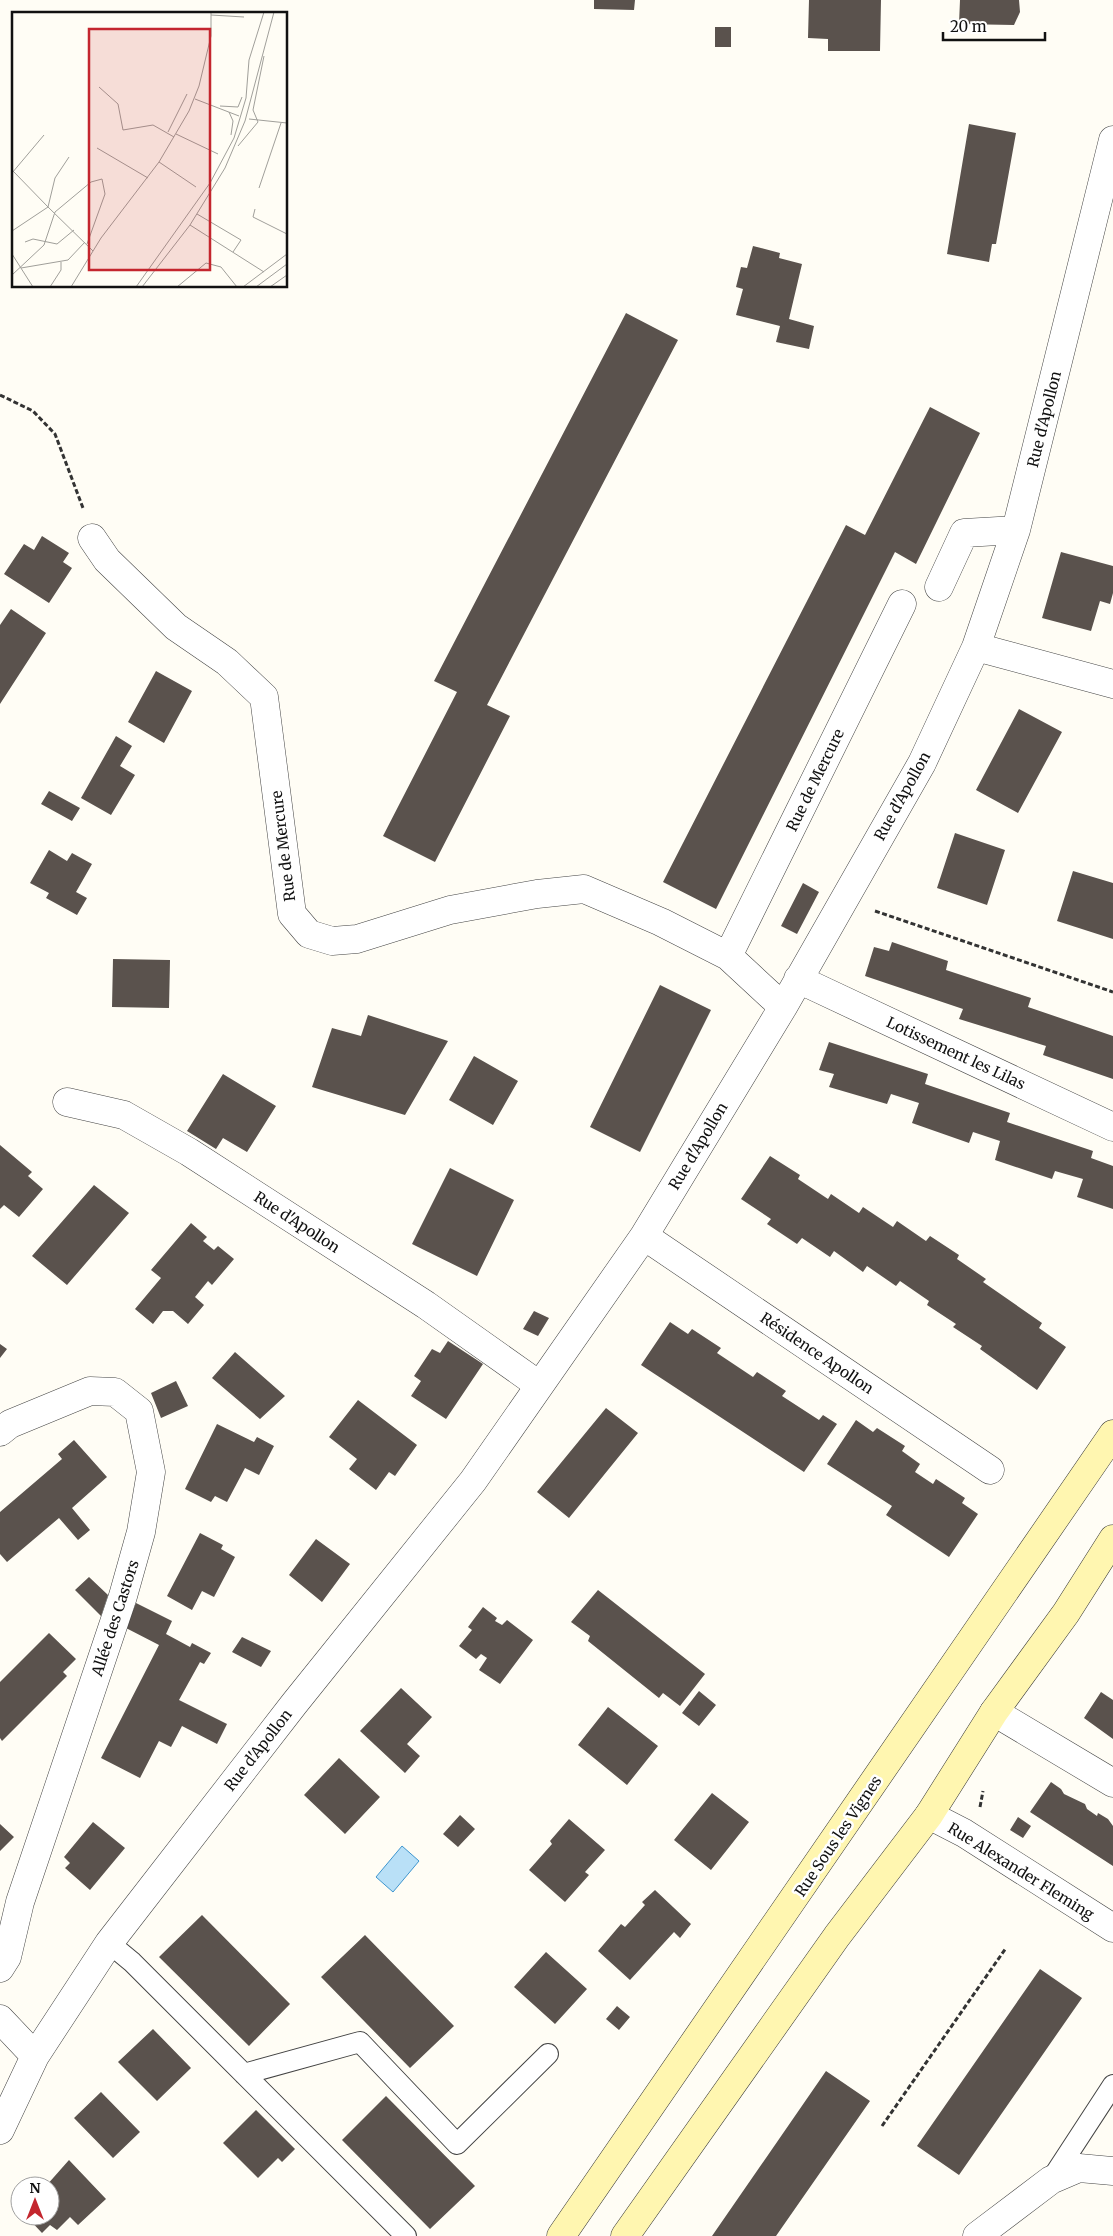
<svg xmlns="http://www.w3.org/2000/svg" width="1113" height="2236" font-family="Merriweather,serif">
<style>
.water{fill:#b9e0f7;stroke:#3f96cf}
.building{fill:#5a524d}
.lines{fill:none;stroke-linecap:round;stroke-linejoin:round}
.lane-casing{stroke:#444;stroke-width:22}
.street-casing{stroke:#444;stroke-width:29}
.secondary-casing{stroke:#333;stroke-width:29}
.path{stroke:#333;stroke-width:3;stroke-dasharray:5 2.5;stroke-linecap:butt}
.lane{stroke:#fff;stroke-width:20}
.street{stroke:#fff;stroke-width:28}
.secondary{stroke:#fff6b0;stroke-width:28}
.labels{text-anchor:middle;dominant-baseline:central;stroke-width:5;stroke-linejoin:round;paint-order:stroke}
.street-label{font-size:15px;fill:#111;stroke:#fff}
.inset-road{fill:none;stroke:#a09f9a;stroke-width:1}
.view{fill:#c4262e;fill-opacity:0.15;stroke:#c4262e;stroke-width:2.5}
.inset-edge{fill:none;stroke:#111;stroke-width:2.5}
</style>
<rect width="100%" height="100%" fill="#fffdf5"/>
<path class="water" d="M 402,1846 L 419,1861 L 393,1892 L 376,1877 Z"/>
<path class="building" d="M 594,0 L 635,0 L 634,10 L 594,9 Z
M 809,0 L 881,0 L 880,51 L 828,51 L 828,39 L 808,38 Z
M 960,0 L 1019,0 L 1020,12 L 1014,25 L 959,24 Z
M 715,27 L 731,27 L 731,47 L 715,47 Z
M 969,124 L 1016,133 L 996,244 L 992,244 L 989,262 L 947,254 Z
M 753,246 L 780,253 L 779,258 L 802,264 L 789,319 L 814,326 L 809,349 L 776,342 L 780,326 L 736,315 L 743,289 L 736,287 L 741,267 L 747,268 Z
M 626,313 L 678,340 L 487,705 L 510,716 L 435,862 L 383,836 L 457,692 L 434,681 Z
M 930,407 L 980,433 L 916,564 L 895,552 L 716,909 L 663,882 L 846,525 L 865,535 Z
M 42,536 L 69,553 L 63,562 L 72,568 L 49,603 L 4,574 L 24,544 L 34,550 Z
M 1061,552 L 1113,566 L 1113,593 L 1110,604 L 1100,601 L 1091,631 L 1042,618 Z
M 11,609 L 46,633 L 0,704 L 0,625 Z
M 156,671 L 192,691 L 164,743 L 128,722 Z
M 1019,709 L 1062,732 L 1018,813 L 976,790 Z
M 116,736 L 132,746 L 120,766 L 135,775 L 111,815 L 81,798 Z
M 49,791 L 80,808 L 72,821 L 41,804 Z
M 955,833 L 1005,850 L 987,905 L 937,888 Z
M 49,850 L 67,861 L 72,853 L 92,864 L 76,892 L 87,898 L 77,915 L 46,898 L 49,893 L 30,883 Z
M 1073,871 L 1113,883 L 1113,939 L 1057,921 Z
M 803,883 L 819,892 L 797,934 L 781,926 Z
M 892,942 L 948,961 L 946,970 L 1031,998 L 1028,1007 L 1113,1036 L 1113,1079 L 1043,1055 L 1046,1046 L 959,1019 L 963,1009 L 865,976 L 874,947 L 889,951 Z
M 113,959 L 170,960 L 169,1008 L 112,1007 Z
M 660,985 L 711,1010 L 640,1152 L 590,1127 Z
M 368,1015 L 448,1041 L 405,1115 L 312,1087 L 332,1028 L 361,1036 Z
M 829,1042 L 928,1074 L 925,1084 L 1010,1113 L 1007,1122 L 1093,1151 L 1091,1158 L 1113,1166 L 1113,1209 L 1077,1197 L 1083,1179 L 1055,1171 L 1052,1179 L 995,1160 L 1000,1141 L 973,1132 L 969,1143 L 912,1123 L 919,1103 L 891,1094 L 887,1104 L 829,1087 L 834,1074 L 819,1070 Z
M 474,1056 L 518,1081 L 493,1125 L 449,1100 Z
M 223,1074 L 276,1106 L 247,1152 L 223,1138 L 216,1149 L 187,1131 Z
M 0,1145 L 32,1172 L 28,1176 L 43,1189 L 19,1217 L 4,1205 L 0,1209 Z
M 770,1156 L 800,1175 L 798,1179 L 828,1199 L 831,1194 L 859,1213 L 863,1207 L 893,1227 L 897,1221 L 926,1241 L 930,1236 L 959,1255 L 957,1259 L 986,1279 L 983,1282 L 1042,1323 L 1039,1328 L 1066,1347 L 1037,1390 L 980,1349 L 982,1346 L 953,1327 L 956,1324 L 927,1305 L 929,1301 L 900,1281 L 896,1286 L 867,1266 L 863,1272 L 834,1251 L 830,1257 L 802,1238 L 797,1244 L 767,1224 L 771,1219 L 741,1199 Z
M 450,1168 L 514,1200 L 477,1276 L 412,1244 Z
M 94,1185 L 129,1213 L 67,1285 L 32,1256 Z
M 191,1223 L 207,1237 L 203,1241 L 214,1250 L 218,1246 L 234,1259 L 212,1285 L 208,1281 L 195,1297 L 204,1305 L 188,1324 L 173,1311 L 163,1311 L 153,1324 L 135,1309 L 161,1278 L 151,1270 Z
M 534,1311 L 549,1318 L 538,1336 L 523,1329 Z
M 670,1322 L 688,1334 L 692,1329 L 721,1348 L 717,1353 L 753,1377 L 757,1372 L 786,1391 L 782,1396 L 819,1420 L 823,1415 L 837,1424 L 804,1472 L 641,1365 Z
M 448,1341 L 483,1364 L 446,1419 L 411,1396 L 421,1381 L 414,1376 L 432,1349 L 440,1353 Z
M 0,1344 L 7,1349 L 0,1358 Z
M 235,1352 L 285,1396 L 260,1419 L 212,1378 Z
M 176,1381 L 188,1406 L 161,1418 L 151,1393 Z
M 358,1400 L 417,1445 L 395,1476 L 389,1472 L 376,1490 L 349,1469 L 357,1459 L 329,1437 Z
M 606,1408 L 638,1433 L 569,1518 L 537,1492 Z
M 856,1420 L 873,1432 L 877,1428 L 905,1446 L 902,1451 L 920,1464 L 915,1472 L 933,1484 L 936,1479 L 965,1498 L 962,1503 L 978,1514 L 949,1557 L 886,1515 L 892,1506 L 827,1464 Z
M 217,1424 L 254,1442 L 257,1437 L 274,1446 L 259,1475 L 245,1468 L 227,1502 L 215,1496 L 211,1502 L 185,1489 Z
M 74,1440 L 107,1477 L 72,1508 L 90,1530 L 78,1540 L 59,1518 L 7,1562 L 0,1554 L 0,1512 L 62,1459 L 58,1454 Z
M 200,1533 L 223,1545 L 221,1549 L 235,1557 L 214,1597 L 202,1591 L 192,1610 L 167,1596 Z
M 316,1539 L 350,1564 L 322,1602 L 289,1575 Z
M 89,1577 L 108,1595 L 101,1616 L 75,1590 Z
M 598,1590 L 705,1674 L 680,1706 L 663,1693 L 659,1698 L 588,1641 L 590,1636 L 571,1622 Z
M 136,1603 L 172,1621 L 166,1634 L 190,1647 L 192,1643 L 211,1653 L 204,1664 L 200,1662 L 179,1700 L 227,1724 L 217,1744 L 182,1726 L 171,1747 L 159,1741 L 140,1778 L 101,1758 L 159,1645 L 126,1628 Z
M 483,1607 L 497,1618 L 495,1621 L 502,1625 L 507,1620 L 533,1640 L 500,1684 L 479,1670 L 487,1658 L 481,1654 L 476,1659 L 459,1646 L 472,1630 L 468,1627 Z
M 49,1633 L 76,1659 L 63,1672 L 67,1676 L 2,1741 L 0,1738 L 0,1682 Z
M 242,1637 L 271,1651 L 261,1667 L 232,1652 Z
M 401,1688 L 432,1717 L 407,1744 L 420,1756 L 405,1773 L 360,1731 Z
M 699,1691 L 716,1705 L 699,1726 L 682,1713 Z
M 1101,1692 L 1113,1700 L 1113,1739 L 1084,1718 Z
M 608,1707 L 658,1746 L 627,1785 L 578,1745 Z
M 339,1758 L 380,1797 L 345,1834 L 304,1795 Z
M 1051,1782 L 1061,1789 L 1064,1794 L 1085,1804 L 1087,1809 L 1097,1816 L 1098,1813 L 1108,1819 L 1113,1826 L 1113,1866 L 1030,1812 Z
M 712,1793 L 749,1822 L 711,1870 L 674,1840 Z
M 460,1815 L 475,1829 L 458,1847 L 443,1834 Z
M 1018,1817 L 1031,1826 L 1023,1838 L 1010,1830 Z
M 569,1819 L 605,1850 L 585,1872 L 589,1875 L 565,1902 L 529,1870 L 552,1844 L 550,1841 Z
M 93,1822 L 125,1848 L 90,1890 L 65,1868 L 70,1863 L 64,1857 Z
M 0,1824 L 14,1837 L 0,1851 Z
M 655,1890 L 691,1924 L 680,1938 L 674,1932 L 630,1980 L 598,1951 L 621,1924 L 625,1927 L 645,1905 L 642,1902 Z
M 202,1915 L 290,2004 L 249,2046 L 159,1957 Z
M 365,1935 L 454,2026 L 410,2068 L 321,1977 Z
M 546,1952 L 587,1989 L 555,2024 L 514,1987 Z
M 1040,1969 L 1082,1998 L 959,2175 L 917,2146 Z
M 617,2006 L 630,2017 L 619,2030 L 606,2019 Z
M 153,2029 L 191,2068 L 157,2101 L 118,2062 Z
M 826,2071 L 870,2101 L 776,2236 L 712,2236 Z
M 101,2092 L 140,2132 L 113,2158 L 74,2118 Z
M 386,2096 L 475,2186 L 430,2229 L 342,2140 Z
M 256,2110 L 295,2149 L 282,2162 L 278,2158 L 258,2178 L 223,2143 Z
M 69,2160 L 106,2199 L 78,2225 L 70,2217 L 57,2230 L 50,2225 L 42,2233 L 26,2216 L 50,2216 L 50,2186 L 46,2186 Z"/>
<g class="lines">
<defs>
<path id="lane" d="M 109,1943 L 132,1962 L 406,2236
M 244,2074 L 360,2042 L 457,2144 L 548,2054
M 1051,2180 L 1113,2085"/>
<path id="street" d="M 92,538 L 107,560 L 176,627 L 227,662 L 264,697 L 292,914 L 309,934 L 332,941 L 357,939 L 450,910 L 537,894 L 584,889 L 661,922 L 728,956 L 783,1007
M 939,587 L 964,533 L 1016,530
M 976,647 L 1113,684
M 728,956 L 902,604
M 798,979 L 1113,1127
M 67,1102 L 124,1115 L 189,1152 L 426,1305 L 539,1385
M 644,1236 L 990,1470
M 0,1432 L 10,1424 L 90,1391 L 115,1392 L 139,1411 L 151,1472 L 141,1532 L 123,1596 L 20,1902 L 7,1957 L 0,1968
M 994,1712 L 1113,1783
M 929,1815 L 964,1833 L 1113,1928
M 0,2019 L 35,2056
M 0,2130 L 35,2056 L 109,1943 L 294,1704 L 473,1481 L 644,1236 L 783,1007 L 922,763 L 976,647 L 1016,530 L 1113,140
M 977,2236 L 1051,2180 L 1079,2168 L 1113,2171"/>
<path id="secondary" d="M 561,2236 L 1113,1434
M 625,2236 L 837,1936 L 929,1815 L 994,1712 L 1066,1613 L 1113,1539"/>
</defs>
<use href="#lane" class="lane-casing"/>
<use href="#street" class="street-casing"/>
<use href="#secondary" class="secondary-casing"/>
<path class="path" d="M 0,395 L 33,411 L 55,434 L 83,508
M 875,911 L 1113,992
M 980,1807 L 983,1791
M 882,2126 L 1006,1948"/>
<use href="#lane" class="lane"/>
<use href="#street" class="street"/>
<use href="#secondary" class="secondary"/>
</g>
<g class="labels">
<g class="street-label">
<text transform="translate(1044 419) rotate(-76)">Rue d'Apollon</text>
<text transform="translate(815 780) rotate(-64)">Rue de Mercure</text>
<text transform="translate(902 796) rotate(-61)">Rue d'Apollon</text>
<text transform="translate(283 846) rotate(-97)">Rue de Mercure</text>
<text transform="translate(956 1053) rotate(25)">Lotissement les Lilas</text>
<text transform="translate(698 1146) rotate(-59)">Rue d'Apollon</text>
<text transform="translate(297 1222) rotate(33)">Rue d'Apollon</text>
<text transform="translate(817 1353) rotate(34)">Résidence Apollon</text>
<text transform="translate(115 1618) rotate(-72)">Allée des Castors</text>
<text transform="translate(258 1750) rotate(-52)">Rue d'Apollon</text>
<text transform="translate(838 1836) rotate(-56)">Rue Sous les Vignes</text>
<text transform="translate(1021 1871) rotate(32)">Rue Alexander Fleming</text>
</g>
</g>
<g transform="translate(12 12)">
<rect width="275" height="275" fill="#fffdf5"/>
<path class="inset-road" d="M 199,3 L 232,5M 87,75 L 106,92 L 111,118 L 141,113 L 162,125M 183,87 L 227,104M 208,94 L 226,95 L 230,85M 217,100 L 221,109 L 219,123M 237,107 L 275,111M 246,110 L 241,98 L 252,44M 156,120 L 175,82M 164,122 L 206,142M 226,134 L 246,110M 85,136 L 136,166M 147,150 L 184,175M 1,159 L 36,195 L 43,166 L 57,145M 0,161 L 32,123M 247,176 L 269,111M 243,197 L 241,205 L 275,222M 185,202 L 229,228 L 221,240M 178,213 L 252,260M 0,219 L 36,195 L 81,239M 13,230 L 21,227 L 45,232 L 62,218M 0,242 L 21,275M 9,256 L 56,248 L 73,230M 0,263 L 32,233 L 43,200 L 79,170 L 90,167 L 93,182 L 75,232M 38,275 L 49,258 L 49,250M 59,275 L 89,226 L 147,150 L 177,99 L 187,74 L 199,24 L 199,0M 124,275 L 198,171 L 222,126 L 234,86 L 237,48 L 252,0M 130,275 L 178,213 L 213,156 L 233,109 L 262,0M 165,275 L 194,251 L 209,255 L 225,275M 231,275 L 275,242M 244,275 L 275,252M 258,275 L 275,263"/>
<path class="view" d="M 77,17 L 198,17 L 198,258 L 77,258 Z"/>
<rect width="275" height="275" class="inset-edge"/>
</g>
<g transform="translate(35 2201)"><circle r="24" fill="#ffffff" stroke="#a0a0a0"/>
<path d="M0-4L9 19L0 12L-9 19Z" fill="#c4262e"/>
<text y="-8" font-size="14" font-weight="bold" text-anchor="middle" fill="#111111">N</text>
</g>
<path d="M943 32v8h102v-8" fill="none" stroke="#111111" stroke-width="2.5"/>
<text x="950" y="32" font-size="15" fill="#111111" stroke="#ffffff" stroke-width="4" paint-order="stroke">20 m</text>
</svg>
